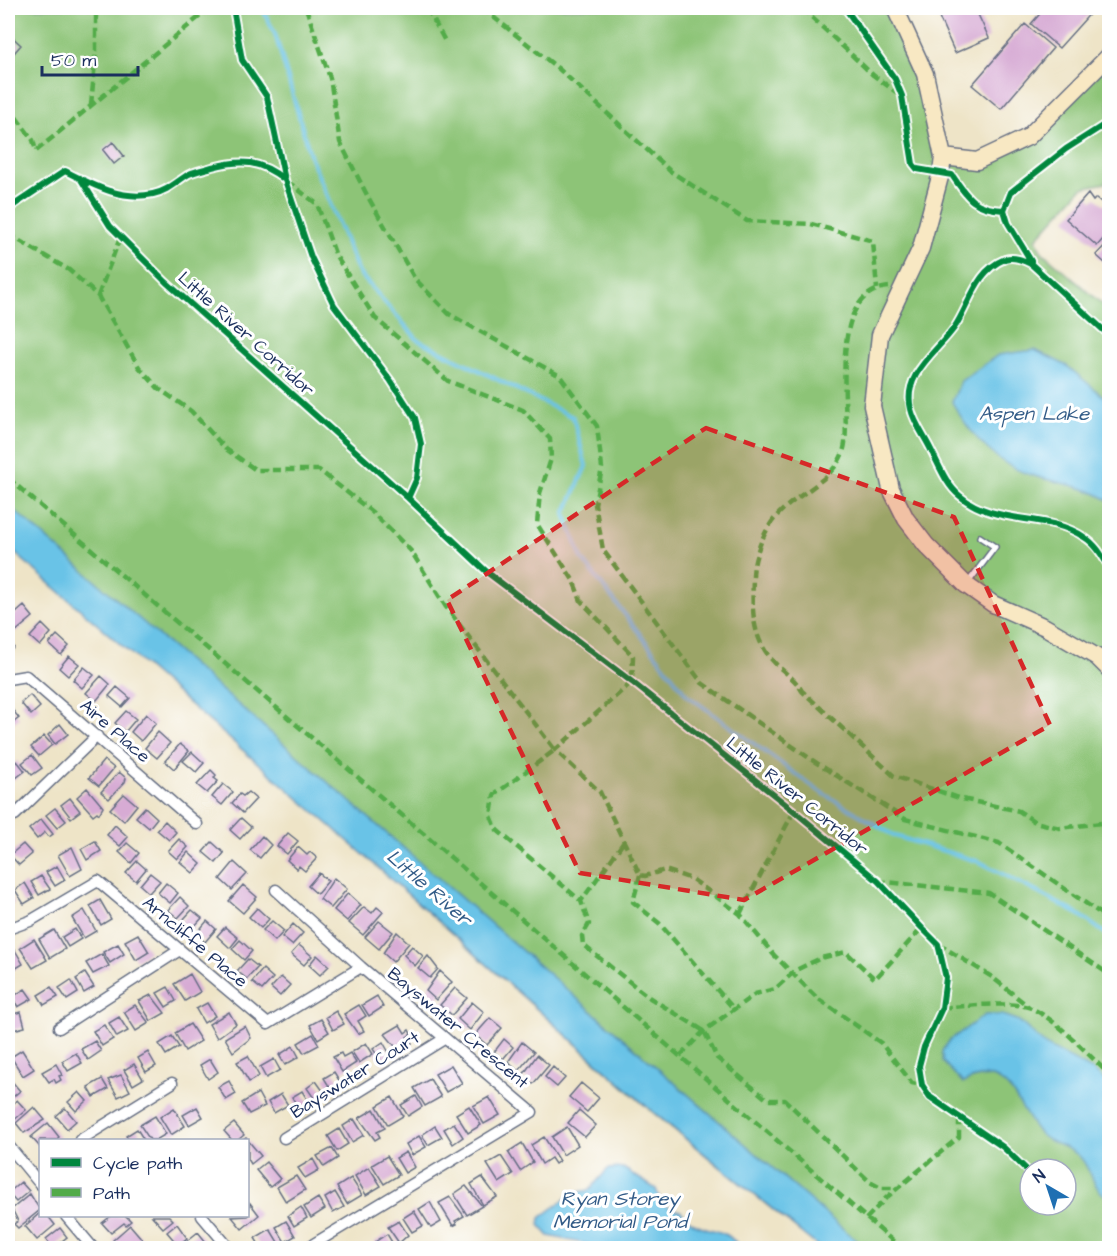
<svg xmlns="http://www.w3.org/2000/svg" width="1117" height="1256" font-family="'Architects Daughter',sans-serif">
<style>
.green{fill:#8dc477;stroke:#547a6a;stroke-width:1.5;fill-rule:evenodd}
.water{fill:#69c3e7;stroke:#4279a2;stroke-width:1.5}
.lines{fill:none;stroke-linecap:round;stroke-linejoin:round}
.stream{stroke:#69c3e7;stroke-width:4}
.building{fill:#d7abd4}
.lane-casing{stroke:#656e83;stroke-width:8}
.street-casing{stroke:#656e83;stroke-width:13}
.secondary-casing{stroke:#656e83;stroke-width:19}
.lane{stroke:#fff;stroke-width:5}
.street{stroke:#fff;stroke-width:10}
.secondary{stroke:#f8e8c3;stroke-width:16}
.quiet{stroke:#52ab49;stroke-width:4.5;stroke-dasharray:9 4.5;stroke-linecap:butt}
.cycleway-casing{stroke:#fff;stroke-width:10}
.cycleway{stroke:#00873e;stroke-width:6}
.marked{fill:#d62828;fill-opacity:0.2;stroke:#d62828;stroke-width:4.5;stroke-dasharray:12 8;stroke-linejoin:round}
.labels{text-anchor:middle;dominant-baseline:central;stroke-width:6;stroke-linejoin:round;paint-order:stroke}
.street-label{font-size:18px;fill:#1b2f5e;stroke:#fff}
.water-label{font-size:20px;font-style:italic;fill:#325b87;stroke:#fff}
</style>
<rect width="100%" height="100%" fill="#fff"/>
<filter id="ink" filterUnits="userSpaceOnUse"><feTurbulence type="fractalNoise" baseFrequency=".0167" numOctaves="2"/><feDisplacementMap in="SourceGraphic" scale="12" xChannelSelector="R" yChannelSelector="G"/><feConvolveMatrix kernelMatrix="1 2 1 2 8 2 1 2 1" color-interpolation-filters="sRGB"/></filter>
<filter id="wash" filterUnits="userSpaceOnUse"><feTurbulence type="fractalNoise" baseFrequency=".008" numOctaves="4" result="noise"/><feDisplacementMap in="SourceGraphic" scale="24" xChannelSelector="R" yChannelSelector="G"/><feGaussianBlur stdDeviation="1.35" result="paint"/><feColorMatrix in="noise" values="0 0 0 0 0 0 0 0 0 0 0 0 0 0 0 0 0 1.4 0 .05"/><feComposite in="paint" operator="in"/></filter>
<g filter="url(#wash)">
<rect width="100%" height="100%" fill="#eee4c7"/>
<path class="green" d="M 8,8 L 895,8 L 943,156 L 977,161 L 1028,137 L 1109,55 L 1109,178 L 1105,183 L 1082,188 L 1036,239 L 1042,252 L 1109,310 L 1109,1248 L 820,1248 L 651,1111 L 356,848 L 8,547 ZM 1030,1169 L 1066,1169 L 1066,1205 L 1030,1205 Z"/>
<path class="water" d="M 1035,350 L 1067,366 L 1109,401 L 1109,501 C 1085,485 1059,484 1031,475 C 995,464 970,434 952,402 L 961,381 L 998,355 Z
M 8,505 L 865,1248 L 820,1248 L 652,1111 L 356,848 L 8,547 Z
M 985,1015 L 1002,1015 L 1019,1021 L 1045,1045 L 1094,1071 L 1109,1084 L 1109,1197 C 1094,1193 1091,1168 1080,1157 C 1070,1146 1051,1145 1040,1134 C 1016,1109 1010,1058 963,1083 L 943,1062 L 942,1051 L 950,1040 Z
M 623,1168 L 656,1189 C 660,1203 667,1208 681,1211 C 694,1229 709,1227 727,1235 C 732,1238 737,1244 741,1248 L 605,1248 L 549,1236 L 539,1225 L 540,1218 L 573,1193 L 589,1190 L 608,1169 Z"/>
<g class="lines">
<path class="stream" d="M 262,8 L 275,34 L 311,158 L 359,273 L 418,340 L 573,417 L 586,466 L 565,514 L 582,559 L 687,695 L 819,791 L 895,836 L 980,862 L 1080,915 L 1110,937"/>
</g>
<g id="blocks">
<path class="building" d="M 935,8 L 975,8 L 989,38 L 955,53 Z
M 1045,8 L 1095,8 L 1059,48 L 1031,24 Z
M 1025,24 L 1053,48 L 1001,109 L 972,85 Z
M 8,33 L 21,45 L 8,60 Z
M 113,142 L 124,156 L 114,164 L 103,150 Z
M 1088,194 L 1093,201 L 1096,198 L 1110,209 L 1110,231 L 1097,246 L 1066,219 Z
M 1110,240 L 1110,258 L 1105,263 L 1096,255 Z
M 24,606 L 33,617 L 15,632 L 8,620 Z
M 42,624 L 51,633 L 40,646 L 30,637 Z
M 57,635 L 69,646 L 61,655 L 49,644 Z
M 8,640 L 14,648 L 8,653 Z
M 69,656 L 79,664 L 68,676 L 59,668 Z
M 84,667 L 94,675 L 82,688 L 73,680 Z
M 101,676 L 110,684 L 96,701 L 86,693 Z
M 117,687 L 130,698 L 122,707 L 109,696 Z
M 30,695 L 40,707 L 31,715 L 21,703 Z
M 8,704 L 19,718 L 10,725 L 8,722 Z
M 126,711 L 136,719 L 125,732 L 115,723 Z
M 146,714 L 156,723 L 141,741 L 131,732 Z
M 60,724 L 68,734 L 55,744 L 48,735 Z
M 8,726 L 14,734 L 8,739 Z
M 158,732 L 170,743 L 157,758 L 145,748 Z
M 44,736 L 52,745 L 39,756 L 31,747 Z
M 180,744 L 189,751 L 174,769 L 165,761 Z
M 192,752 L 204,763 L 196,772 L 183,761 Z
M 32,755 L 42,768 L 32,775 L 22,763 Z
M 104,760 L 114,768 L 99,786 L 89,778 Z
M 17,761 L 25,771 L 12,781 L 8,777 L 8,769 Z
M 211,770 L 216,775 L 214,778 L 218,781 L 207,793 L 197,785 Z
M 119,772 L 126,778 L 125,782 L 109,799 L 101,792 Z
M 223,784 L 233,792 L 222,805 L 212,797 Z
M 87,788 L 103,807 L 99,814 L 97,812 L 93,815 L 77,797 Z
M 248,792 L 256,799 L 243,813 L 232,803 L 240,794 L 243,796 Z
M 124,794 L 137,805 L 124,821 L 110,809 Z
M 70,798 L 80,811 L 71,818 L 61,805 Z
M 145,807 L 157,818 L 149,828 L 136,817 Z
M 55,808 L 66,821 L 57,828 L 46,815 Z
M 241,818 L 251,827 L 240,839 L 230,830 Z
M 41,819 L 53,834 L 49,837 L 45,832 L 37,839 L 29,829 Z
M 165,821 L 176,832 L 169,840 L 157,830 Z
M 115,825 L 128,837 L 120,846 L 107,835 Z
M 288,833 L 298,841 L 287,854 L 277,846 Z
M 262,836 L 271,845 L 260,858 L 250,850 Z
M 179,839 L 188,847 L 177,859 L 168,851 Z
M 95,841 L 101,851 L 87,860 L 81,849 Z
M 212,842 L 224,853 L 216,863 L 203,852 Z
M 127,843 L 139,853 L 131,863 L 119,852 Z
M 23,844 L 32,854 L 19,865 L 10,855 Z
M 72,847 L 82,869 L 70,876 L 58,855 Z
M 298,847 L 307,855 L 310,852 L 317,858 L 305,871 L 299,866 L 297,869 L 287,860 Z
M 188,852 L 201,864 L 193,873 L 180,862 Z
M 137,861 L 146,869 L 136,881 L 126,873 Z
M 234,862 L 247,874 L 232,890 L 220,879 Z
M 57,866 L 65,880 L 55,886 L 46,872 Z
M 150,873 L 160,881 L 149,893 L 140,885 Z
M 319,873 L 328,881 L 317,894 L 308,886 Z
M 41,876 L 50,889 L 39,895 L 31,882 Z
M 334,878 L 347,889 L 331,908 L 320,899 Z
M 25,883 L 34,898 L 24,904 L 15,890 Z
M 166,883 L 178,893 L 170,903 L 158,893 Z
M 243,885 L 257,897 L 243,913 L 229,901 Z
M 8,892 L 14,903 L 8,907 Z
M 348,893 L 361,905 L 347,921 L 334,910 Z
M 180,897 L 189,906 L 178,918 L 168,910 Z
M 100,900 L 111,919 L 101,925 L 90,906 Z
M 364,907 L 372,913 L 377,907 L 383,912 L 363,935 L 349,923 Z
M 257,908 L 269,919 L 261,928 L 249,917 Z
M 84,910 L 96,931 L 84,938 L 72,918 Z
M 192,910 L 202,918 L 191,930 L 181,922 Z
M 207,921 L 216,929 L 205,942 L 196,934 Z
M 272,921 L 284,931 L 275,941 L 263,930 Z
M 379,921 L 393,932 L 379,949 L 365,937 Z
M 293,924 L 303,933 L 292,945 L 282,937 Z
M 225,927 L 238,938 L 230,948 L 217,936 Z
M 75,929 L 81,939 L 68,947 L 62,937 Z
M 54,930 L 65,949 L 50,958 L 39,939 Z
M 397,932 L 409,943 L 393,962 L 383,953 Z
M 138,934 L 149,952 L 136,960 L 125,941 Z
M 34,939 L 47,960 L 33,968 L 20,948 Z
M 240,940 L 252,951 L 244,960 L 232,949 Z
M 118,944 L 124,954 L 110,963 L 103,952 Z
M 299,945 L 312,956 L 304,965 L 291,954 Z
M 412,946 L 423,956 L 415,966 L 404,955 Z
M 15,950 L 23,964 L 13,970 L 8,962 L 8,954 Z
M 102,954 L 109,966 L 93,974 L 86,963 Z
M 317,955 L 329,966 L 320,975 L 309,965 Z
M 428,956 L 438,969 L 430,978 L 418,968 Z
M 248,959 L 258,967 L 247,979 L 237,971 Z
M 263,969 L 273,978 L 262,990 L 252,982 Z
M 440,971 L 452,982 L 436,1000 L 426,991 Z
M 85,973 L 94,987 L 84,993 L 76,979 Z
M 190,974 L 200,992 L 185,1001 L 174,984 Z
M 281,977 L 290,985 L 280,996 L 271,988 Z
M 71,980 L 78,993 L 67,1000 L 59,988 Z
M 51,987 L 58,997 L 44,1005 L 38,995 Z
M 168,987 L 176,1001 L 166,1007 L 157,993 Z
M 455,988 L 467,998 L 452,1015 L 440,1005 Z
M 25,989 L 32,999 L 18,1007 L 12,997 Z
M 151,995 L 165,1013 L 151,1021 L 139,1001 Z
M 377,996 L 383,1007 L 369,1016 L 362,1005 Z
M 472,1002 L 484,1012 L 470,1030 L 458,1019 Z
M 207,1003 L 215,1016 L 204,1023 L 196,1009 Z
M 135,1005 L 149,1023 L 136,1031 L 124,1012 Z
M 359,1005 L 366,1016 L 358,1021 L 364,1031 L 358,1034 L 344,1014 Z
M 336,1011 L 344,1024 L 333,1030 L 326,1017 Z
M 21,1012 L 25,1027 L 13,1030 L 9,1015 Z
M 229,1012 L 236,1024 L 217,1038 L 209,1024 Z
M 119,1017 L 128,1031 L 117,1037 L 109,1023 Z
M 490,1018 L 502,1028 L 487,1045 L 475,1035 Z
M 321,1019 L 329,1032 L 318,1039 L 310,1025 Z
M 190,1024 L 201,1041 L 185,1051 L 175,1033 Z
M 104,1025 L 113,1039 L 102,1046 L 93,1031 Z
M 400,1025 L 405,1033 L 409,1030 L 411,1034 L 407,1037 L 412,1043 L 399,1051 L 385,1034 Z
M 245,1026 L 251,1038 L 233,1052 L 225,1038 Z
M 313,1034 L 319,1045 L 304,1053 L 298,1043 Z
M 172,1036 L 179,1047 L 166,1055 L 159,1044 Z
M 504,1039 L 513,1047 L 503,1059 L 494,1052 Z
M 95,1041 L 101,1051 L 88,1060 L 81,1049 Z
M 383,1042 L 391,1056 L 383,1064 L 373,1049 Z
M 522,1042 L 534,1052 L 518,1071 L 508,1062 Z
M 366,1043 L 373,1054 L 359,1063 L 352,1052 Z
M 293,1046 L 299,1057 L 285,1065 L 279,1055 Z
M 22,1050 L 34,1069 L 23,1076 L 11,1057 Z
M 148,1052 L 156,1066 L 146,1072 L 138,1058 Z
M 76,1053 L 82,1063 L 68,1071 L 62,1061 Z
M 341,1053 L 343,1057 L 350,1053 L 356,1063 L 342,1072 L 333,1057 Z
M 537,1055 L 549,1065 L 533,1084 L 523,1075 Z
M 248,1056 L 259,1076 L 249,1082 L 237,1062 Z
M 210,1059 L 218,1072 L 208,1079 L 200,1065 Z
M 274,1059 L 280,1070 L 266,1078 L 260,1067 Z
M 56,1064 L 62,1075 L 59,1076 L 61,1080 L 56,1083 L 54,1079 L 49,1082 L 42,1072 Z
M 134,1064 L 143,1079 L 133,1085 L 124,1070 Z
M 451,1065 L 462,1083 L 446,1092 L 435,1074 Z
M 553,1067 L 565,1078 L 557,1087 L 545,1077 Z
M 334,1072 L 342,1085 L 332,1091 L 324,1078 Z
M 121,1075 L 130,1091 L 118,1097 L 108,1080 Z
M 10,1079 L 20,1091 L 8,1101 L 8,1081 Z
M 102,1079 L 108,1089 L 94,1097 L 88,1087 Z
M 430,1079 L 441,1097 L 425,1106 L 414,1088 Z
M 229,1081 L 236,1094 L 226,1100 L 218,1087 Z
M 316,1081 L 326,1095 L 316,1101 L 307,1088 Z
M 581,1083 L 599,1098 L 587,1112 L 569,1097 Z
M 302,1091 L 310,1104 L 300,1111 L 292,1097 Z
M 79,1092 L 87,1101 L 76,1111 L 68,1102 Z
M 258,1093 L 265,1106 L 249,1114 L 242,1103 Z
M 281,1094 L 288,1105 L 274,1113 L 268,1102 Z
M 416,1096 L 422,1107 L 408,1116 L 401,1105 Z
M 392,1097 L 403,1116 L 388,1125 L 377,1106 Z
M 489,1097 L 500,1115 L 484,1124 L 473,1106 Z
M 17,1100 L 26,1110 L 13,1121 L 8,1115 L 8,1109 Z
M 469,1106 L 481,1125 L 468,1133 L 456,1114 Z
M 34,1107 L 45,1120 L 24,1133 L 16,1123 Z
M 197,1107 L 203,1117 L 189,1125 L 183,1115 Z
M 65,1108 L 76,1121 L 67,1129 L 56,1116 Z
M 174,1108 L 185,1126 L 171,1135 L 160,1117 Z
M 374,1109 L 385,1128 L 377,1132 L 380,1137 L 375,1140 L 359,1118 Z
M 579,1110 L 596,1125 L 585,1137 L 568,1123 Z
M 155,1116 L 166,1134 L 156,1140 L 150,1140 L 140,1125 Z
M 354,1119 L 364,1135 L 352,1142 L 343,1126 Z
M 48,1123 L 59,1137 L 56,1140 L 40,1140 L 40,1147 L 31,1137 Z
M 234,1123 L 244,1135 L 238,1140 L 232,1140 L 224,1131 Z
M 454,1123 L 463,1137 L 453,1144 L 444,1129 Z
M 435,1126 L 442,1137 L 428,1145 L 422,1135 Z
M 567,1127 L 578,1145 L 563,1155 L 552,1137 Z
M 137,1129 L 144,1140 L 129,1140 L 126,1136 Z
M 339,1129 L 348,1144 L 337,1151 L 328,1136 Z
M 419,1136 L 426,1147 L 412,1155 L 406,1144 Z
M 544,1137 L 559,1161 L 555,1164 L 551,1158 L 542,1164 L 531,1145 Z
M 246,1138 L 261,1156 L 251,1164 L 248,1159 L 248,1140 L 243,1140 Z
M 522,1143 L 533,1162 L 520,1171 L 508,1152 Z
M 332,1148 L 338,1158 L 324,1167 L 317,1156 Z
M 406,1152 L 415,1167 L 405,1173 L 396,1158 Z
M 387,1156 L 399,1175 L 384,1184 L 372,1165 Z
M 501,1156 L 513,1174 L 499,1183 L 487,1164 Z
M 313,1159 L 319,1170 L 305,1178 L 298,1168 Z
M 266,1162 L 280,1179 L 270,1187 L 256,1170 Z
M 369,1167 L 381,1186 L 366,1195 L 355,1176 Z
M 296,1176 L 305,1190 L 286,1202 L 277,1187 Z
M 482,1177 L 497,1197 L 483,1205 L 471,1184 Z
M 351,1178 L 362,1195 L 347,1204 L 337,1187 Z
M 21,1182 L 29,1191 L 16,1202 L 8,1193 Z
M 466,1186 L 482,1206 L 467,1215 L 454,1194 Z
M 335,1192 L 344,1207 L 333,1213 L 325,1198 Z
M 30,1194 L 40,1210 L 18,1228 L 14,1224 L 18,1221 L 12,1209 Z
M 450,1197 L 464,1216 L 455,1221 L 457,1224 L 453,1226 L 439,1203 Z
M 318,1198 L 325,1209 L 311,1218 L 304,1207 Z
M 430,1202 L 441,1222 L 431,1228 L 419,1209 Z
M 250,1203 L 259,1215 L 242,1229 L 232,1217 L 248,1216 Z
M 301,1207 L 307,1218 L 294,1226 L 288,1216 Z
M 414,1211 L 423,1226 L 412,1232 L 403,1218 Z
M 40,1213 L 40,1216 L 48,1216 L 55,1225 L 37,1240 L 25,1226 Z
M 111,1216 L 126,1216 L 131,1221 L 126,1225 L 124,1223 L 111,1233 L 102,1223 Z
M 152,1216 L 169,1216 L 173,1220 L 163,1228 Z
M 286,1221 L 295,1236 L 285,1242 L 276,1227 Z
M 399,1221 L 408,1235 L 399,1243 L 388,1227 Z
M 177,1224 L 187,1238 L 178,1245 L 167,1232 Z
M 130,1225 L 142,1239 L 130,1248 L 120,1248 L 113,1240 Z
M 60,1228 L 67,1237 L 53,1248 L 46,1239 Z
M 270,1229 L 281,1247 L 261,1248 L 255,1238 Z
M 198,1232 L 206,1242 L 199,1248 L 178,1248 Z
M 387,1234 L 393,1244 L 395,1243 L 399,1248 L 379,1248 L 375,1242 Z
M 8,1238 L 16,1248 L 8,1248 Z
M 143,1241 L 149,1248 L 135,1248 Z"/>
</g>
</g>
<g filter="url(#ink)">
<use href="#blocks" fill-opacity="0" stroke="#656e83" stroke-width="1.5"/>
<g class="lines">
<defs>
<path id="lane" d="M 967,584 L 995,547 L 980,537"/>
<path id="street" d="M 8,679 L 26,676 L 197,824
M 15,815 L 97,736
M 276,890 L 361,967 L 532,1112 L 307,1248
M 8,929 L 30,921 L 98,881 L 268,1024 L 361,967
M 59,1028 L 178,951
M 284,1138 L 444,1039
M 80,1140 L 172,1083
M 8,1145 L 40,1184
M 66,1216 L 93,1248
M 202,1216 L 229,1248"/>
<path id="secondary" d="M 895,8 L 925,74 L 943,157 L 941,173 L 921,248 L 880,335 L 872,406 L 891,489 L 906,519 L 926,545 L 966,585 L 993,604 L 1045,627 L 1097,657 L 1110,670
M 943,157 L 977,161 L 1028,137 L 1110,55"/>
</defs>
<use href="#lane" class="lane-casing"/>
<use href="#street" class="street-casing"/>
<use href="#secondary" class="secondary-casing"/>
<use href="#lane" class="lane"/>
<use href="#street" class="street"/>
<use href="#secondary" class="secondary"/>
<path class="quiet" d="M 306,8 L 330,78 L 340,142 L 368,197 L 415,279 L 449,314 L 560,376 L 597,426 L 602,468 L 595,504 L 603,550 L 702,683 L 812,760 L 905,819 L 999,843 L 1110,920
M 427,8 L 446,43
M 482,8 L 559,69 L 670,171 L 747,221 L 811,224 L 873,241 L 877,289
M 802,8 L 873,75 L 900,95
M 91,105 L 96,52 L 96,8
M 16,117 L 33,140 L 36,151 L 210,8
M 287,181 L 317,204 L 336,256 L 375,318 L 448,381 L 523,410 L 550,439 L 551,459 L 540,493 L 537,524 L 573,580 L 581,601 L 633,656 L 632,682 L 555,750 L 600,792 L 640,875 L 645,876 L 665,870 L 692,879 L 740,914 L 774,955 L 816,997 L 881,1043 L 912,1083 L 922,1085
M 8,234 L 69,270 L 98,296 L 139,367 L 158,388 L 191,411 L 226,449 L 256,470 L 319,470 L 372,512 L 411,551 L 446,607 L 555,750 L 494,795 L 491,816 L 497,830 L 581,901
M 889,287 C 826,293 850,401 845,443 C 841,479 795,493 775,518 C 763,532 753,559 753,577 C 752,608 751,638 774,662 C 784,673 795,678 802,691 L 894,776 L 962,799 L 1019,811 L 1035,822 L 1060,828 L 1110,822
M 98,296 L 120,238
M 8,478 L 395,809 L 901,1248
M 623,843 L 581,901 L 589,924 L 582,936 L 583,945 L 650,998 L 704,1031 L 717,1058 L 768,1100 L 785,1100 L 870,1182 L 881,1188 L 899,1188
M 640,875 L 633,902 L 659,923 L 733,1008
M 878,881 L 989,893 L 1110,975
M 740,914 L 794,811
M 938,944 L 992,977 L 1029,1007
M 942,1008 C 961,1006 1015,1001 1031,1008 C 1060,1022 1086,1053 1110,1075
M 680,1056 L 704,1031 L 755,994 L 775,989 L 796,970 L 821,958 L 846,952 L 875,979 L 922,928
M 866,1219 L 886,1198 L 959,1137 L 959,1117"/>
<defs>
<path id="cycleway" d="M 233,8 L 242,60 L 267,97 L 285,180 L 311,257 L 334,305 L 391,381 L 415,418 L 421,444 L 417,478 L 408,498
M 845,8 L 895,79 L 902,96 L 913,164 L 917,169 L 952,175 C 968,199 975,209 1004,210
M 80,178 L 110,226 L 166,282 L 408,498 L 488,573 L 632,682 L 794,811 L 878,881 L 922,928 L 938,944 L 946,978 L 942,1008 L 924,1047 L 919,1066 L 922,1085 L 930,1097 L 1003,1147 L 1030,1173
M 8,209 L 65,171 C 93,185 121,201 153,194 C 168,191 177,181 189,174 C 196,171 205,169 212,167 C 242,159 260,160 285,180
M 1031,261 L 1008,223 L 1004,210 L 1011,192 L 1066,149 L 1110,121
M 1110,336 L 1031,264 C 1023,260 1014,256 1005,259 C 975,271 970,305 954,328 C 937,352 902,374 911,409 C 914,423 925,437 931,450 C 939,465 946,485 960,496 C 995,526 1047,512 1084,537 C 1096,544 1103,557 1110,569"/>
</defs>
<use href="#cycleway" class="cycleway-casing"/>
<use href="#cycleway" class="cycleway"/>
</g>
</g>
<path class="marked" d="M 706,428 L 954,517 L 1050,725 L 744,900 L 580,873 L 447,600 Z"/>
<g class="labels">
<g class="street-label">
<text transform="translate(246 334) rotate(42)">Little River Corridor</text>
<text transform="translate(115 731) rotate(41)">Aire Place</text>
<text transform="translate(797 796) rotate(39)">Little River Corridor</text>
<text transform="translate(195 942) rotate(40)">Arncliffe Place</text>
<text transform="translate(458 1028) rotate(40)">Bayswater Crescent</text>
<text transform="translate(355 1075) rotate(-32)">Bayswater Court</text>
</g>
<g class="water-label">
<text x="1034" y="414">Aspen Lake</text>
<text transform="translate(429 888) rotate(41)">Little River</text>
<text x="620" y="1199">Ryan Storey<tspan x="620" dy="23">Memorial Pond</tspan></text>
</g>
</g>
<rect width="1117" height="1256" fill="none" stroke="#fff" stroke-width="30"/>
<rect x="39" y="1139" width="210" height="78" fill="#ffffff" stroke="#a4acbf" stroke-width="1.5"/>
<rect x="51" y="1158" width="30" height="9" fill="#00873e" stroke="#a4acbf" stroke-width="1.5"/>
<text x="93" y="1169" font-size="18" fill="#1b2f5e">Cycle path</text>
<rect x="51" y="1188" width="30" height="9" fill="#52ab49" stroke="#a4acbf" stroke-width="1.5"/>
<text x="93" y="1199" font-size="18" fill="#1b2f5e">Path</text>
<g transform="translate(1048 1187) rotate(321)"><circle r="28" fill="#ffffff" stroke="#a4acbf" stroke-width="1.5"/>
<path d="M0-4.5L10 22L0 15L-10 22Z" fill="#1f6fb2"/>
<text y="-9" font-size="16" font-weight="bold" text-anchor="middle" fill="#1b2f5e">N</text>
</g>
<path d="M42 66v9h96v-9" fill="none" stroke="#1b2f5e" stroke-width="3"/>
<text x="51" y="66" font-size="18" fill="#1b2f5e" stroke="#ffffff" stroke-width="4.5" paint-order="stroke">50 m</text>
</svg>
